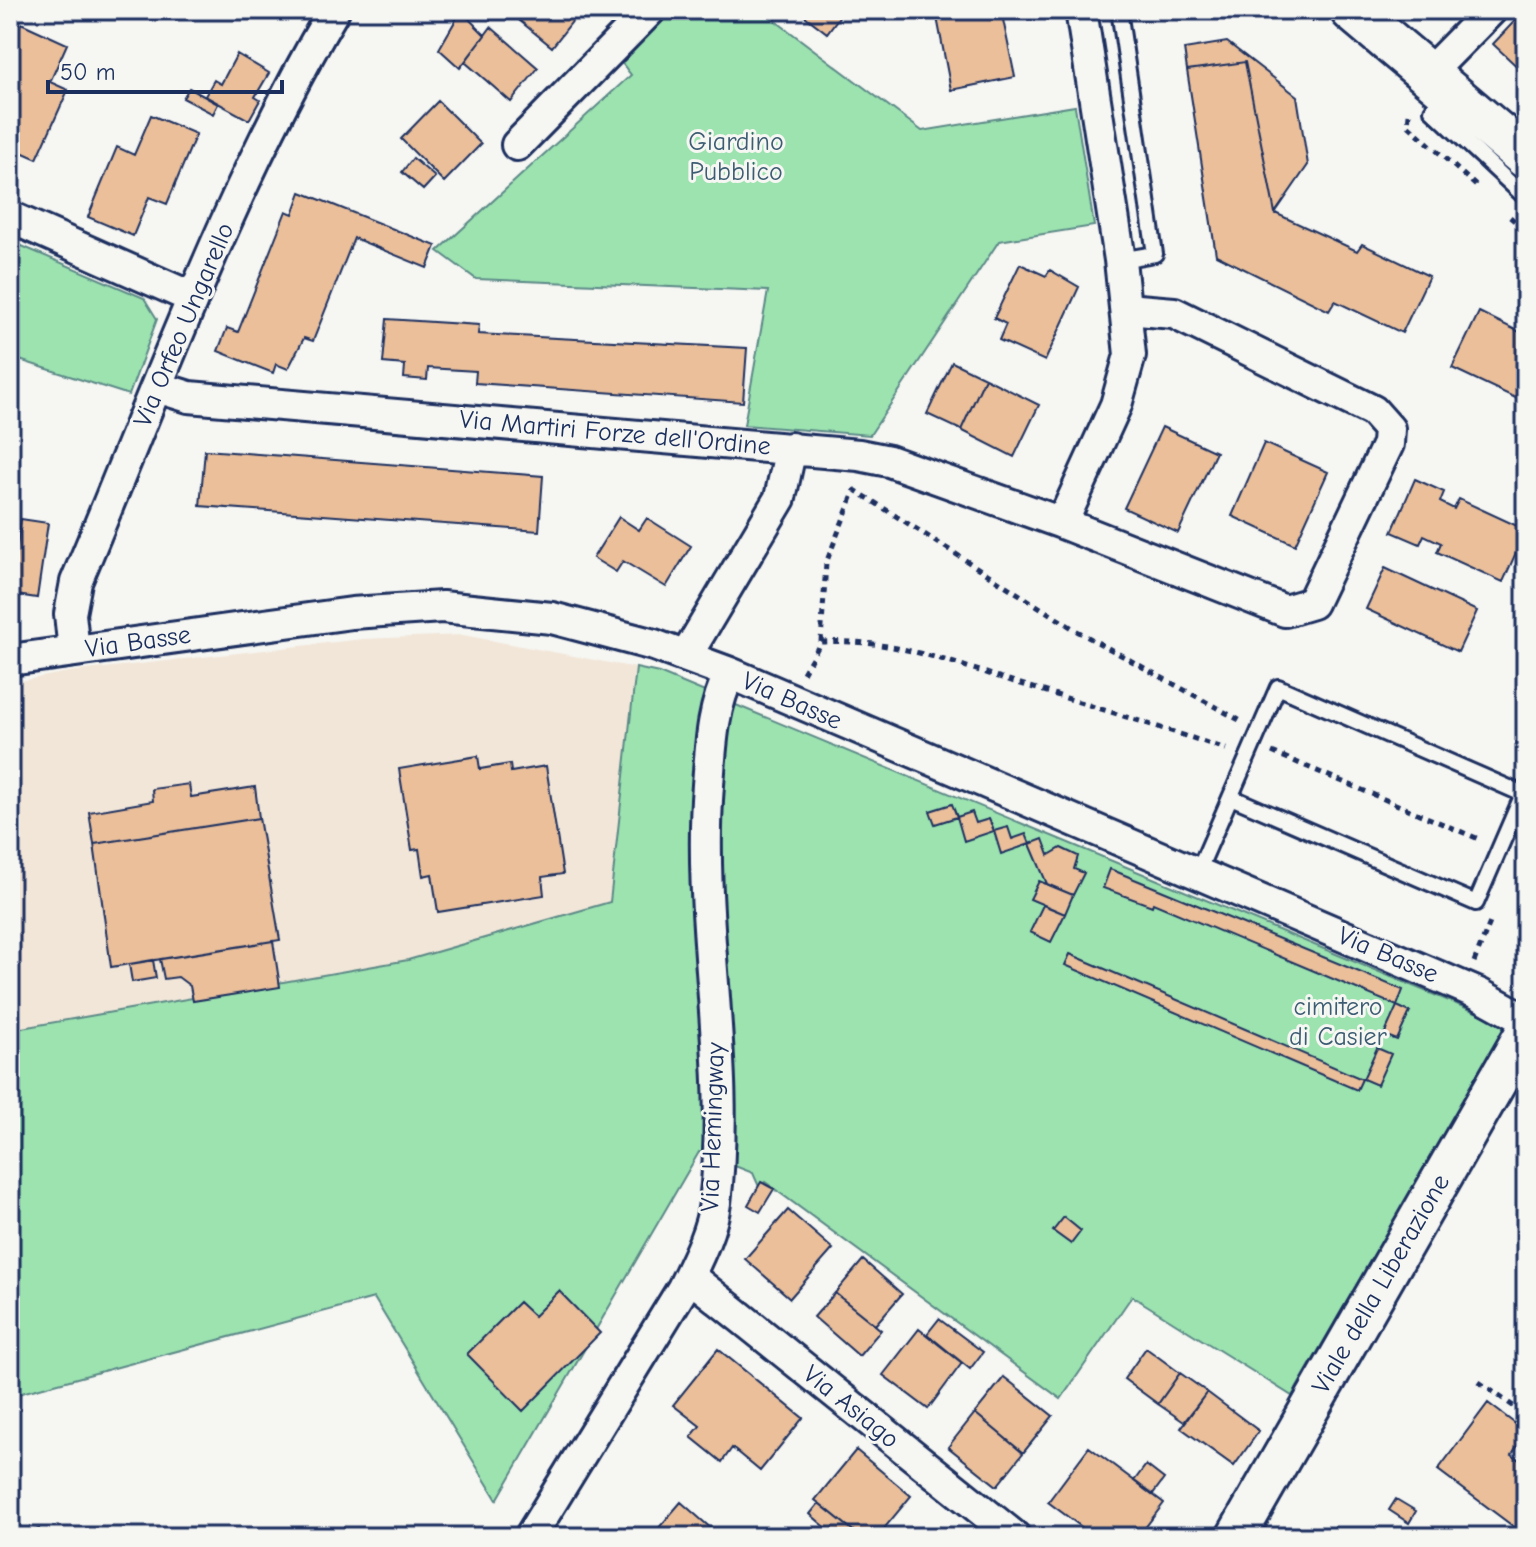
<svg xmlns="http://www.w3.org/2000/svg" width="1536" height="1547" font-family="'Comic Neue',sans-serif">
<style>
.built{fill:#f2e6d8}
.green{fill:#9ce3b0;stroke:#5c8987;stroke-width:2}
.building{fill:#eabf9a;stroke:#1b2f5e;stroke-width:2}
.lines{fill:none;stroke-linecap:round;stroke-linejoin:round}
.service-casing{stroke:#1b2f5e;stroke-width:20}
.minor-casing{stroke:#1b2f5e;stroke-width:36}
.tertiary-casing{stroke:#1b2f5e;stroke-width:44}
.secondary-casing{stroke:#1b2f5e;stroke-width:48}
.path{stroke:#1b2f5e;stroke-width:5;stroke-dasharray:6 6;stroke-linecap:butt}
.service{stroke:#f6f6f2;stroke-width:14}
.minor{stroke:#f6f6f2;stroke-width:30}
.tertiary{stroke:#f6f6f2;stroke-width:38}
.secondary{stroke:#f6f6f2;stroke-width:42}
.labels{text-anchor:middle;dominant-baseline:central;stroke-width:6;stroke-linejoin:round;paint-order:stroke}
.park-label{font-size:26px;fill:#3b5c72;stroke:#f6f6f2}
.street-label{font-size:26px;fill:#1b2f5e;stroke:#f6f6f2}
</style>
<rect width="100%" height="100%" fill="#f6f6f2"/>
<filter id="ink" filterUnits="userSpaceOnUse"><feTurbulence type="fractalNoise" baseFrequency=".0125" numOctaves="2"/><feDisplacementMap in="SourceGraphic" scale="16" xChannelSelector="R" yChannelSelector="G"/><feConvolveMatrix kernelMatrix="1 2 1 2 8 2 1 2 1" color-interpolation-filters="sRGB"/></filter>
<g filter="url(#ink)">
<path class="built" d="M 463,635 L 636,668 L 634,686 L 688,933 L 10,1034 L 10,683 L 68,672 L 363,639 Z"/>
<path class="green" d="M 665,10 L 761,10 L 922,131 L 1075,106 L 1094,226 L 999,241 L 870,435 L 744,425 L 768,291 L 476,279 L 438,251 L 631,75 L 618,58 Z
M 10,241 L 144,298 L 157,319 L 129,395 L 10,357 Z
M 636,668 L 659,673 L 1507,1025 L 1292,1396 L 1132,1296 L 1061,1399 L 765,1182 L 760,1189 L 753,1173 L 699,1152 L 497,1500 L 374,1298 L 14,1395 L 10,1030 L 408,960 L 610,902 Z"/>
<path class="building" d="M 511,10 L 581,10 L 552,47 L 509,12 Z
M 797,10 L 844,10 L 827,33 Z
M 949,10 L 1001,10 L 1015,77 L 951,90 L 936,12 Z
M 1525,10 L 1526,10 L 1526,75 L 1493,44 Z
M 461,11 L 485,35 L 460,68 L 439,49 Z
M 21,23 L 67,44 L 50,82 L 68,90 L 37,159 L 10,147 L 10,48 Z
M 491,27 L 538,68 L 511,102 L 465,62 Z
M 1227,42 L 1297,96 L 1308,165 L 1275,213 L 1245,62 L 1187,70 L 1184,49 Z
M 237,54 L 269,73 L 255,97 L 260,100 L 249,120 L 205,96 L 214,80 L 221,84 Z
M 1245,62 L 1275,213 L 1357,251 L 1362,244 L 1429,276 L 1402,333 L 1335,301 L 1329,311 L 1216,255 L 1187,70 Z
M 189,88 L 218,104 L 213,114 L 183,98 Z
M 438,101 L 481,144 L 444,182 L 401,139 Z
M 151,115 L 196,134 L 167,204 L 149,197 L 133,236 L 88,217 L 117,147 L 134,155 Z
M 413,158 L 435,177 L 423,190 L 402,172 Z
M 301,192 L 436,246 L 427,268 L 354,238 L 313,341 L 304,338 L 288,369 L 276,364 L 273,373 L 218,351 L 227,328 L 238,332 L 286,211 L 293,214 Z
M 1020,264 L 1046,276 L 1050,270 L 1079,287 L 1045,361 L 999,340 L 1006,324 L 994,318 Z
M 1479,312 L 1526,335 L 1526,403 L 1452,368 Z
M 387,319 L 479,325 L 478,334 L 747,348 L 743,402 L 475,383 L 476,371 L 428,368 L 427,380 L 404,378 L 405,365 L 383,363 Z
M 952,362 L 985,378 L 961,430 L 927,414 Z
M 985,378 L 1039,405 L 1014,457 L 961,430 Z
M 1162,427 L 1216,452 L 1178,533 L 1124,508 Z
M 1264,443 L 1328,472 L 1295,545 L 1232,516 Z
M 205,450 L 543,476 L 539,531 L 200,506 Z
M 1415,479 L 1444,492 L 1440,502 L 1454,509 L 1459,499 L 1526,530 L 1503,582 L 1437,552 L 1441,543 L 1424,535 L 1420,544 L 1392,532 Z
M 619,517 L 639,530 L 647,518 L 691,546 L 666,587 L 623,561 L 616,572 L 593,558 Z
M 21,519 L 48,523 L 37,598 L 10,594 Z
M 1385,568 L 1477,611 L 1458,652 L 1366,609 Z
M 478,756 L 480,769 L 510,764 L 511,772 L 546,766 L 563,874 L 542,877 L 544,895 L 438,912 L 432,874 L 423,876 L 419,849 L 412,850 L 399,769 Z
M 189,784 L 191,797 L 255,787 L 259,818 L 94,844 L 89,812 L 153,801 L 152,789 Z
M 952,804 L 957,817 L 935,824 L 930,811 Z
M 972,812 L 976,823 L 989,819 L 994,831 L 964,841 L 957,817 Z
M 259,818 L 280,940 L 111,967 L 94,844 Z
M 1008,827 L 1012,839 L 1026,834 L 1030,844 L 1001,854 L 994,831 Z
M 1043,839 L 1049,855 L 1061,848 L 1078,856 L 1074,869 L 1084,873 L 1073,895 L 1047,884 L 1030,844 Z
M 1110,869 L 1403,990 L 1397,1006 L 1153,903 L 1152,906 L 1103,888 Z
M 1039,881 L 1073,895 L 1065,914 L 1030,899 Z
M 1043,905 L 1065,914 L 1051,942 L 1030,932 Z
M 273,941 L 280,987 L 193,1001 L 190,986 L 178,977 L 164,979 L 160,959 Z
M 1070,954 L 1362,1079 L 1357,1090 L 1065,965 Z
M 153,960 L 156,978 L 132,982 L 129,964 Z
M 1397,1006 L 1410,1012 L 1397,1040 L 1384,1035 Z
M 1377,1048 L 1391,1054 L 1377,1085 L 1363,1079 Z
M 761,1182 L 774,1189 L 760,1212 L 748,1205 Z
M 788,1210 L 833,1249 L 790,1298 L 745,1259 Z
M 1064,1217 L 1081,1231 L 1071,1244 L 1053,1231 Z
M 863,1260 L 902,1294 L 875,1325 L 835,1293 Z
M 559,1291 L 600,1333 L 523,1411 L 467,1354 L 519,1302 L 534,1316 Z
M 835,1293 L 881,1330 L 859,1356 L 814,1317 Z
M 939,1319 L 983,1352 L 970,1369 L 927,1334 Z
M 919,1329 L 962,1363 L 928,1409 L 883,1375 Z
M 1146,1348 L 1180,1373 L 1158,1404 L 1124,1379 Z
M 718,1349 L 803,1418 L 760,1471 L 732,1448 L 722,1462 L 691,1437 L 700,1426 L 673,1405 Z
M 1180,1373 L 1207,1392 L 1184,1422 L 1158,1404 Z
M 1004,1377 L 1053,1416 L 1023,1453 L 975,1413 Z
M 1207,1392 L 1259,1431 L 1234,1466 L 1181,1428 Z
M 1488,1403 L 1526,1432 L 1512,1455 L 1526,1465 L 1526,1536 L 1438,1470 Z
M 975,1413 L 1023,1453 L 997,1486 L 948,1447 Z
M 1089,1447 L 1164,1503 L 1138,1537 L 1095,1537 L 1048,1502 Z
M 856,1450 L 911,1496 L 877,1537 L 861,1537 L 815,1500 Z
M 1146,1465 L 1164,1479 L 1152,1495 L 1134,1481 Z
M 1396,1499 L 1416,1511 L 1409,1523 L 1389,1510 Z
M 681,1502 L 721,1537 L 651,1537 Z
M 819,1503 L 861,1537 L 837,1537 L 810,1514 Z
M 939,1527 L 952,1537 L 931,1537 Z
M 39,1529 L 41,1537 L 11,1537 Z"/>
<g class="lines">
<defs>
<path id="service" d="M 1119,10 L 1155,254 L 1120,260
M 1447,94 L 1432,110 L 1526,198
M 1197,874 L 1278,687 L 1523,794 L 1476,903 L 1231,797"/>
<path id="minor" d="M 1429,73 L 1491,10
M 517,145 L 650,10
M 10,217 L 193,298
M 157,387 L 189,397 L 859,455 L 889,461 L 1062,523 L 1285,611 L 1312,603 L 1388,444 L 1389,429 L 1373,411 L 1174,313 L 1126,309
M 1062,523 L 1116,405 L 1130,355 L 1120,260 L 1081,10
M 74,651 L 70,614 L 76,582 C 157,390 228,190 334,10
M 686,656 L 780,498 L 791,448
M 10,660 L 352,613 L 442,607 L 552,618 L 654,645 L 730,673 L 1479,994 L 1526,1020
M 689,1276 L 1015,1537
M 530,1537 L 683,1288 C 696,1261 711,1233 715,1203 C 732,1064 697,924 708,785 C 711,746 712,708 730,673"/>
<path id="tertiary" d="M 1236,1537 L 1526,1031"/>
<path id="secondary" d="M 1352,10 L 1526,157"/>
</defs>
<use href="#service" class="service-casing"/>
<use href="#minor" class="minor-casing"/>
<use href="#tertiary" class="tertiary-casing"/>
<use href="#secondary" class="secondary-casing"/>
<path class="path" d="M 1300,10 L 1319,24
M 1409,114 L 1408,125 L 1476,186
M 1510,217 L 1526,231
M 821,642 L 826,563 L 855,490 L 1077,631 L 1241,721
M 803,673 L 821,642 C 886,638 944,660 1005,679 C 1079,702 1153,725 1226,749
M 1272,752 L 1481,840
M 1474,962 L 1491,920
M 1479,1382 L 1526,1415"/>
<use href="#service" class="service"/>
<use href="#minor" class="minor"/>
<use href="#tertiary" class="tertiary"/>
<use href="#secondary" class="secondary"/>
</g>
</g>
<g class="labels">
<g class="park-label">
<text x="736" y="142">Giardino<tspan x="736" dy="30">Pubblico</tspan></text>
<text x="1338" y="1007">cimitero<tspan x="1338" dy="30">di Casier</tspan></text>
</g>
<g class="street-label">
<text transform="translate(184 325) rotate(-67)">Via Orfeo Ungarello</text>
<text transform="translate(615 433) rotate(5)">Via Martiri Forze dell'Ordine</text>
<text transform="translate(138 642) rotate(-8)">Via Basse</text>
<text transform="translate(792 701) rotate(24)">Via Basse</text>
<text transform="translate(1388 955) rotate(23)">Via Basse</text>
<text transform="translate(713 1127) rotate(-88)">Via Hemingway</text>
<text transform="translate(1381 1284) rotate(-60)">Viale della Liberazione</text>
<text transform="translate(851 1407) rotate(39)">Via Asiago</text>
</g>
</g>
<rect width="1536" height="1547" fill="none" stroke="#f6f6f2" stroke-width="40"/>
<rect x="20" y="20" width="1496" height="1507" fill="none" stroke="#1b2f5e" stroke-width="3" filter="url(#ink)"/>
<path d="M48 80v12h234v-12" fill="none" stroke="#1b2f5e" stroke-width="4"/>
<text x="60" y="80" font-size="24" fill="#1b2f5e" stroke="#f6f6f2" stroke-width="6" paint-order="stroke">50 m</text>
</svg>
